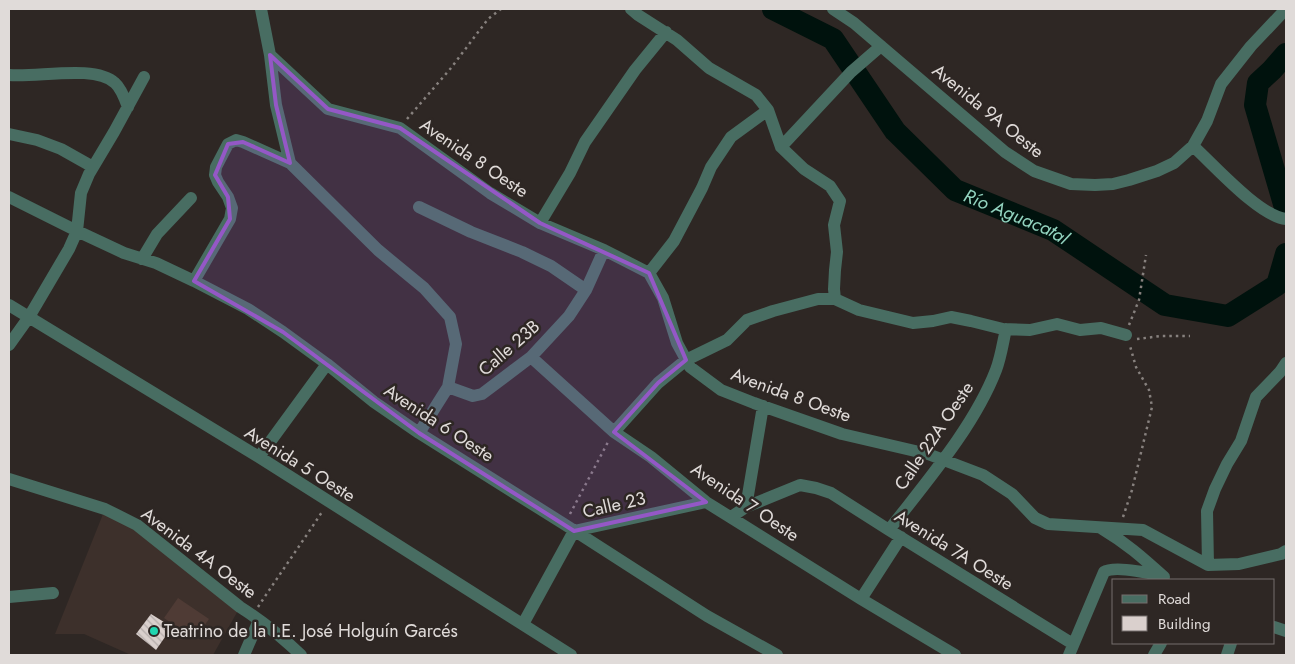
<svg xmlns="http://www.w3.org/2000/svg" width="1295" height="664" font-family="Jost,sans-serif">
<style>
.built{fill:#3d302b}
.grass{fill:#4f3b35}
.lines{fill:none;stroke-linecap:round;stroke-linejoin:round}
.river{stroke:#00120d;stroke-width:22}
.building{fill:url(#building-back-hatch)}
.path{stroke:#87817e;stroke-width:2.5;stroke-dasharray:2.5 4;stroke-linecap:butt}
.minor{stroke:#486d62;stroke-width:12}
.marked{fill:#9458c6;fill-opacity:0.2;stroke:#9458c6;stroke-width:4;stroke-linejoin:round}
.poi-dot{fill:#20d5b0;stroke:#2e2724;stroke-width:2}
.labels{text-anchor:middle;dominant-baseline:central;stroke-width:5;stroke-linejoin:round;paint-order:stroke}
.street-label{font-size:18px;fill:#e0dbd9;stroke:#2e2724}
.poi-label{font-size:18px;fill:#e0dbd9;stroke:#2e2724;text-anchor:start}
.water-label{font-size:19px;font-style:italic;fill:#92d3bf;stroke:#2e2724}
</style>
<defs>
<pattern id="building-back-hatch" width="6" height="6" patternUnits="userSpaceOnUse" patternTransform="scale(1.25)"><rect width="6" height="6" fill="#dad0cd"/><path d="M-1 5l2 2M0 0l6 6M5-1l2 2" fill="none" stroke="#b4acaa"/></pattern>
</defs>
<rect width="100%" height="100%" fill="#2e2724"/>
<path class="built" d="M 105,509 L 240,607 L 213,655 L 131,655 L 84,634 L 55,634 Z"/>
<path class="grass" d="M 178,598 L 209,619 L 195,639 L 164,618 Z"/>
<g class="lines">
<g class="river">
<path id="s1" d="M 773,9 L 833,39 L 895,131 L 955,190 L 1053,230 L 1165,305 L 1228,316 L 1277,285 L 1286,254"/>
<path d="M 1286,54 L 1272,70 L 1258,83 L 1255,105 L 1286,211"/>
</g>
</g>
<path class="building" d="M 151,614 L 172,627 L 156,650 L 136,634 Z"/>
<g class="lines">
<path class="path" d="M 407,119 L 451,68 L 488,19 L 501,9
M 1129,325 L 1139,300 L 1146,255
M 1137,339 L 1161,336 L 1190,336
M 570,514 L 608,442
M 1123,517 L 1132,490 L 1152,407 L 1149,390 L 1136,367 L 1130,346
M 258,607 C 279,575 301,544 322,512"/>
<path class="minor" d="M 261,9 L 270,55 L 276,105 L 290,163 L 378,250 L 424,288 L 450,317 L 456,344 L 448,387
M 631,9 L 638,15 L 677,40 L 709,68 L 756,95 L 768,110
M 833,9 L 854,23 L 1005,152 L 1034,171 L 1071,184 L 1095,185 L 1113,184 L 1129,180 L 1157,171 L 1174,163 L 1193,146 L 1207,121 L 1221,84 L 1251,46 L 1286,9
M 270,55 L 328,109 L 400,128 L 490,193 L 540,223 L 604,250 L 649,273 L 663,298 L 677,343 L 690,367 L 721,390 L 754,403 L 842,434 L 928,454 L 983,475 L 1012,494 L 1035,518 L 1048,524 L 1143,530 L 1208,565 L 1239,564 L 1281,554 L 1286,551
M 9,75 C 36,78 95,64 115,83 C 121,88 125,99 128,107
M 9,134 L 37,140 L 61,149 L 93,167
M 1193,146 C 1214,165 1259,216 1286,219
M 781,147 L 804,169 L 830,186 L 840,201 L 834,225 L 837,252 L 835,270 L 834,289 L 835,299
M 9,197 L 77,231 L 124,253 L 156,263 L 194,281 L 248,309 L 283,332 L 327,364 L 374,402 L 419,433 L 564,524 L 707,616 L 777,655
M 419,207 L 471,232 L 522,252 L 551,266 L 586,290
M 540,223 L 570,173 L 585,142 L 635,70 L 666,32
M 142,259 L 157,234 L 191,198
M 649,273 L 674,241 L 702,188 L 711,167 L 731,137 L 768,110 L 781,147 L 851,72 L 881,46
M 194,281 L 230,219 L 232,208 L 228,197 L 218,182 L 215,175 L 216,167 L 228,144 L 236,140 L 243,142 L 290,163
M 9,305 L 259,457 L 571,655
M 9,345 L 29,317 L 69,249 L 77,231 L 81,193 L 89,174 L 114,132 L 144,77
M 531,357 L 614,432 L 651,457 L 706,502 L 861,599 L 955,655
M 614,432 L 658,383 L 686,360 L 727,340 L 747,320 L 773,311 L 818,299 L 835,299 L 859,310 L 913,323 L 933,321 L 951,317 L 971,321 L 1003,329 L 1030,330 L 1057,324 L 1080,330 L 1101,328 L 1126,335
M 419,433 L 448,387 L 473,396 L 482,394 L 531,357 L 569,316 L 586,290 L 604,250
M 259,457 L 327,364
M 9,479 L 105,509 L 137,525 L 240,607 C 262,621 282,637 301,655
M 746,507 L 763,406
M 731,517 L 746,507 L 800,485 L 816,488 L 831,493 L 889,530 L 1073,644
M 1101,528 C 1126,543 1142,557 1164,577
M 889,530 C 926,482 974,427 996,370 C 1001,357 1003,342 1006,329
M 1208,565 L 1207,511 L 1215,489 L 1227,464 L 1241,441 L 1256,397 L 1280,372 L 1286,363
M 9,597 L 53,593
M 861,599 L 901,537
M 523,624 L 574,531 L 706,502
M 1274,627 L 1286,631
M 244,655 L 259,620
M 1069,655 L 1104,572 C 1114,565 1149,573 1162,576
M 1154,655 L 1161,643
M 1227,655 L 1231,643"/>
</g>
<path class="marked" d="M 270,55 L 328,109 L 400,128 L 540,223 L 649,273 L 686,360 L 658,383 L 614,432 L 706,502 L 574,531 L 419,433 L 283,332 L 194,281 L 230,219 L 228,197 L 215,175 L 228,144 L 243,142 L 290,163 L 276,105 Z"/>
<circle class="poi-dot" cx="154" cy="631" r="5"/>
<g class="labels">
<g class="street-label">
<text transform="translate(988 111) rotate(39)">Avenida 9A Oeste</text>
<text transform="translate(474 158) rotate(34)">Avenida 8 Oeste</text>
<text transform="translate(509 348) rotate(-41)">Calle 23B</text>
<text transform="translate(791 395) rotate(20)">Avenida 8 Oeste</text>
<text transform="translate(439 423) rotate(33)">Avenida 6 Oeste</text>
<text transform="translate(934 436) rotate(-56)">Calle 22A Oeste</text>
<text transform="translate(300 464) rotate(32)">Avenida 5 Oeste</text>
<text transform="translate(745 502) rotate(34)">Avenida 7 Oeste</text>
<text transform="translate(614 505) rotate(-13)">Calle 23</text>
<text transform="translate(954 550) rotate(32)">Avenida 7A Oeste</text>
<text transform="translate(199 553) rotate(37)">Avenida 4A Oeste</text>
</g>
<g class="poi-label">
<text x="164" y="631">Teatrino de la I.E. José Holguín Garcés</text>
</g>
<g class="water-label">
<text stroke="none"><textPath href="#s1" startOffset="329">Río Aguacatal</textPath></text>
</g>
</g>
<rect width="1295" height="664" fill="none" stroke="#e0dbd9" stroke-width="20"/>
<rect x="1112" y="579" width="162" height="65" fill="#2e2724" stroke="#756f6c"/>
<rect x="1122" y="595" width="25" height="8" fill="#486d62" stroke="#756f6c"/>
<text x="1158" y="604" font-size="15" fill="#e0dbd9">Road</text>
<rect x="1122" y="616" width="25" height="15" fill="#dad0cd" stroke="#756f6c"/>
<text x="1158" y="629" font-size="15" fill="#e0dbd9">Building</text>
</svg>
